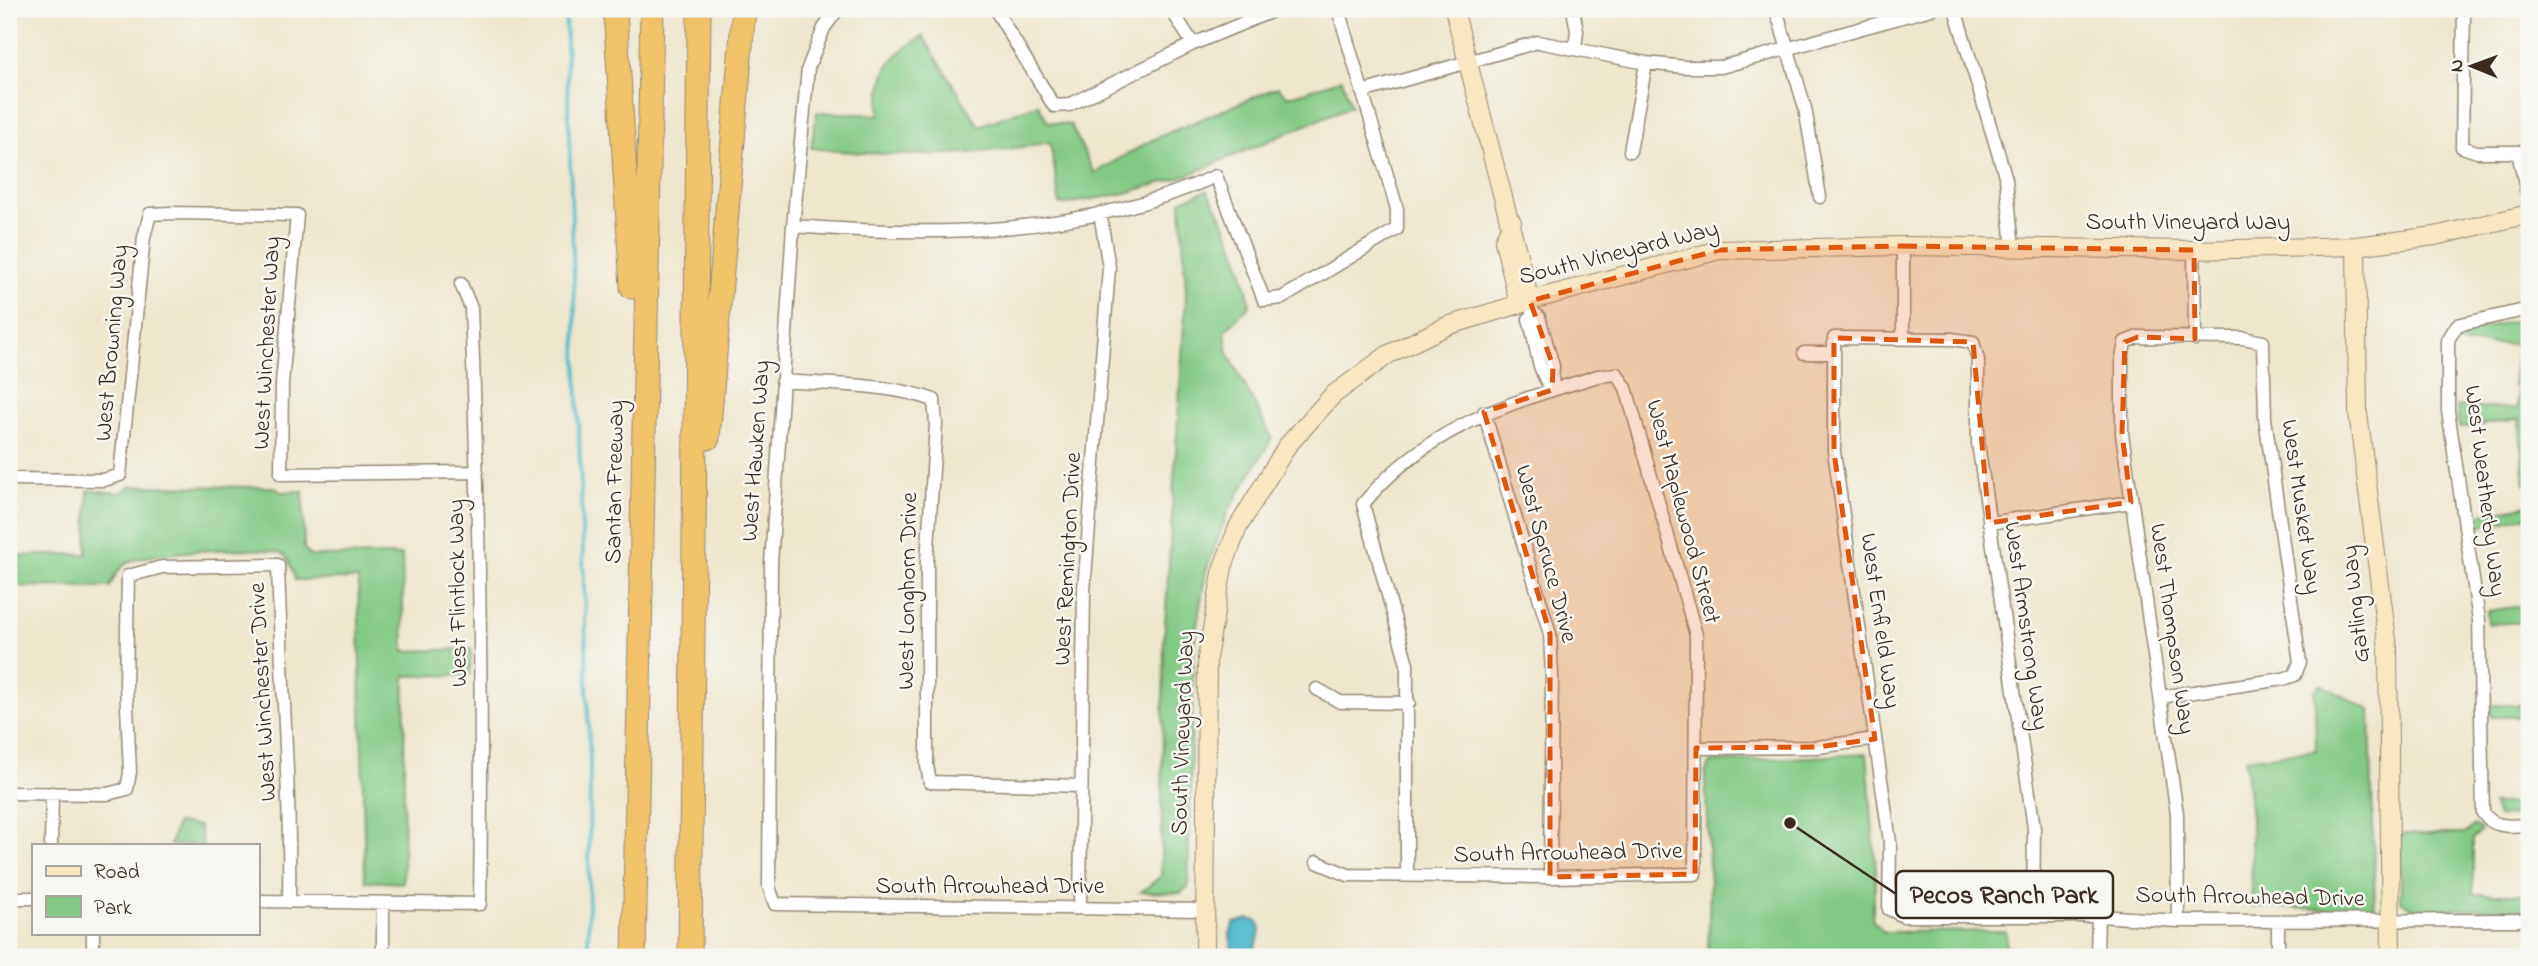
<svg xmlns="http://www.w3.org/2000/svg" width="2538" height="966" font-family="'Indie Flower',sans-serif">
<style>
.green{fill:#82c985;stroke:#5e7a52;stroke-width:2}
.water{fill:#4eb9cb;stroke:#447274;stroke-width:2}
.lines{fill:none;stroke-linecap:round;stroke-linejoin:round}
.stream{stroke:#4eb9cb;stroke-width:3.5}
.street-casing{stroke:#948876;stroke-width:15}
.secondary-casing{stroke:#948876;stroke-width:20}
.highway-casing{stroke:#948876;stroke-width:25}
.street{stroke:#fff;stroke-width:12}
.secondary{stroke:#f9e7c3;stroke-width:18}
.highway{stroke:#f1c369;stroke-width:23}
.marked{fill:#df570d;fill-opacity:0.2;stroke:#df570d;stroke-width:5;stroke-dasharray:14 9;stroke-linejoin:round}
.labels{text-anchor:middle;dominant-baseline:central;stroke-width:5;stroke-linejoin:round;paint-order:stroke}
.street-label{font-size:24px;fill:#3b2a1e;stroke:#f6f6f2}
.leader{fill:none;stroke:#3b2a1e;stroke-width:2.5}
.callout-dot{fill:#3b2a1e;stroke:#f6f6f2;stroke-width:2.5}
.callout{fill:#f6f6f2;stroke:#3b2a1e;stroke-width:2.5}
.callout-label{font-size:26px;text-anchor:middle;font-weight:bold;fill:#3b2a1e}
</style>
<rect width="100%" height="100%" fill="#f6f6f2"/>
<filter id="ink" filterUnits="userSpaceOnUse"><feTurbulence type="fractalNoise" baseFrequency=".0143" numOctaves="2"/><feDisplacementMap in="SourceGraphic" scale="14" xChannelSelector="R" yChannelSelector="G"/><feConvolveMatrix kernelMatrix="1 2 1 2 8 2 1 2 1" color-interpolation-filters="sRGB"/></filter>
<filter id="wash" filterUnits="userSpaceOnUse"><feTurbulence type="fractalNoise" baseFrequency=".00686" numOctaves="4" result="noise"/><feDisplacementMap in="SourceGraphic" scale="28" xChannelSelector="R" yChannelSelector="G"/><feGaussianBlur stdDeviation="1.57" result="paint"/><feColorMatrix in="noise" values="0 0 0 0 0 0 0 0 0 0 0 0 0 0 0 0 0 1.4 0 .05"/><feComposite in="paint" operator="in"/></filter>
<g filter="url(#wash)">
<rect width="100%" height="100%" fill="#eee6cd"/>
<path class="green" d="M 923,36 L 979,126 L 1038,104 L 1048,122 L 1071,125 L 1094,173 L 1154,139 L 1278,87 L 1288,97 L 1342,79 L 1351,106 L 1188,175 L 1126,193 L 1060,205 L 1050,142 C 970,158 892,158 811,148 L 817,112 L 879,115 C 882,70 883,61 923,36 Z
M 1207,190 C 1228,225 1243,264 1250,305 L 1225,331 L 1228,353 L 1272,438 L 1228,512 L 1206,571 L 1194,643 L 1188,887 L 1180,893 L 1141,892 L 1161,876 L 1164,641 L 1186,293 L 1181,201 Z
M 2529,317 L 2529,483 L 2525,484 L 2519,419 L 2459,428 L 2457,406 L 2517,409 L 2518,387 L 2513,386 L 2518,344 L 2456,344 L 2461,333 Z
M 131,486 L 274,487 L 281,492 L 303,491 L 304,548 L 310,556 L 402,555 L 404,651 L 471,649 L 470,675 L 405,676 L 403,883 L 365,881 L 358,579 L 295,580 C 293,571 291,562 284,555 C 270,543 147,552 129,562 C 119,567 114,576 110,587 L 9,586 L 9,556 L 87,554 L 88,490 L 119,493 Z
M 2529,505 L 2529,516 L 2474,527 L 2472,516 Z
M 2529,605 L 2529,622 L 2488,624 L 2487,611 Z
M 2320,684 L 2370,710 L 2375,912 L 2252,906 L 2251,818 L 2245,759 L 2316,750 L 2315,691 Z
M 2490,705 L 2529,705 L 2529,717 L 2491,717 Z
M 1867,754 L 1876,872 L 1872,920 L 1884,932 L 2006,931 L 2006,957 L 1708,957 L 1710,885 L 1705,774 L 1710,762 Z
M 2492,804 L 2529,804 L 2529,816 L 2498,816 Z
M 177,823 L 199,826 L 203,845 L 170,845 Z
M 2474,825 L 2481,831 L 2473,838 L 2473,894 L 2529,894 L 2529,909 L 2412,909 L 2401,901 L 2400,834 L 2465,834 Z"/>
<path class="water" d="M 1248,919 L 1257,921 L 1261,930 L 1252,957 L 1233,957 L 1230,934 L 1234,923 Z"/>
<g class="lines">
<path class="stream" d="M 565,9 L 590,766 L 588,957"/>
</g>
</g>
<g filter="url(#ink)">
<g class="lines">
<defs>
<path id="street" d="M 838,9 L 824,28 L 808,68 L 793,226 L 771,564 L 769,887 L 775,904 L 1204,910
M 995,9 L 1054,106 L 1069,105 L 1193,44 L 1277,9
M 1171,9 L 1193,44
M 1573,9 L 1577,31 L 1575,48
M 1776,9 L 1805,108 L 1820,197
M 1955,9 L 2006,179 L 2013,247
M 2464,9 L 2462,147 L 2477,152 L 2529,152
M 1362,92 L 1538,42 L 1646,63 L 1685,67 L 1721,67 L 1931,9
M 1630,151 L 1646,63
M 2518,152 L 2529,203
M 793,226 C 936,237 1082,236 1216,176 L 1264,300 L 1282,298 L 1397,229 L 1397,209 L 1338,9
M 2194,250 L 2195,339
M 1530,301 L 1533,313 L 1529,319 C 1538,347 1534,363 1552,390
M 2529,309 L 2457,325 L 2448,340 L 2448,411 L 2479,620 L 2483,813 C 2494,829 2511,826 2529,825
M 1533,313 L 1539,317 L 1553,366 L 1552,389
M 1903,339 L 1903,246
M 1804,353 L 1834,353
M 782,381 C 832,385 886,383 934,400 L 936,424 L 927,562 L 927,766 L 930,782 L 1081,786
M 1484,412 L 1550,634 L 1552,675 L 1550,877
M 9,479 L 104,480 L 120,475 L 144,237 L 150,214 L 170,213 L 297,215 L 282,384 L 281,474 L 477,472
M 1989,523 L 2131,502
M 1317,689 L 1340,702 L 1409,703
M 2160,697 L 2283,679 L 2295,675 L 2300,662 L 2265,418 L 2263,342 L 2243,338 L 2138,337 L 2125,342 L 2122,358 L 2122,434 L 2177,814 L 2178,921
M 1696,748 L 1818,747 L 1875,739
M 9,793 L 107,794 L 127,789 L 130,772 L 126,685 L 128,576 L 162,567 L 278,565 C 281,677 291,789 289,902
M 51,845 L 52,793
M 1317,862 L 1348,875 L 1550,877 L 1695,874 L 1696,635 L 1626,388 L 1617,374 L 1598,376 C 1506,404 1426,427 1363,504 L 1407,664 L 1407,876
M 9,898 L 33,898
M 257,901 L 480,904 C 483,705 479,507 471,308 L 461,284
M 1080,908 L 1084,590 L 1109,268 L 1100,213
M 2033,916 L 2034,828 L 1978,443 L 1978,360 L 1973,342 L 1952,339 L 1834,338 L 1834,452 L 1890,842 L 1889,909 L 1903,916 L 2098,916 L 2178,921 L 2529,920
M 2278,922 L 2278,957
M 93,957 L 93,933
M 383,957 L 383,903
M 2097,957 L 2098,916"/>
<path id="secondary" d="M 1454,9 L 1530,301
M 1512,222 L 1504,241 L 1519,304
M 2356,246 L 2358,413 L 2388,648 L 2391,957
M 1205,957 L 1207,658 L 1223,567 L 1238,527 L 1287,446 L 1333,395 L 1389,354 L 1447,326 L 1543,297 L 1719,250 L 1903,246 L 2194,250 L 2356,246 L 2435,236 L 2529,214"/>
<path id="highway" d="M 615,9 L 632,287
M 708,438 L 744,9
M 634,957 L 652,9
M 690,957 L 699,9"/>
</defs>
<use href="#street" class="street-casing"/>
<use href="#secondary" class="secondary-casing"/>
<use href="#highway" class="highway-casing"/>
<use href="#street" class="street"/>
<use href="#secondary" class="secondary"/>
<use href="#highway" class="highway"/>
</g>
</g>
<path class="marked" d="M 1903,246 L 2194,250 L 2195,339 L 2138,337 L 2125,342 L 2122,434 L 2131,502 L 1989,523 L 1973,342 L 1834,338 L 1834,452 L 1875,739 L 1818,747 L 1696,748 L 1695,874 L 1550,877 L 1550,634 L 1484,412 L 1552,390 L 1553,366 L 1530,301 L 1719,250 Z"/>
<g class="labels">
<g class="street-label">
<text x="2188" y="223">South Vineyard Way</text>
<text transform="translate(1619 254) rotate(-14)">South Vineyard Way</text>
<text transform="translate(113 343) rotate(-85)">West Browning Way</text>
<text transform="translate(268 343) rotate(-87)">West Winchester Way</text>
<text transform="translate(757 451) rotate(-86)">West Hawken Way</text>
<text transform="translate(616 482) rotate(-89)">Santan Freeway</text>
<text transform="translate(2484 491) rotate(83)">West Weatherby Way</text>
<text transform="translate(2300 507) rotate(82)">West Musket Way</text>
<text transform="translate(1682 512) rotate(75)">West Maplewood Street</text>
<text transform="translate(1545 554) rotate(75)">West Spruce Drive</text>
<text transform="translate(1069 559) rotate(-87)">West Remington Drive</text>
<text transform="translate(909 591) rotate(-89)">West Longhorn Drive</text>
<text transform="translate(459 593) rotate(-91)">West Flintlock Way</text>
<text transform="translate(2357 604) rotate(-96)">Gatling Way</text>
<text transform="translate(1879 621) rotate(82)">West Enfield Way</text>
<text transform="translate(2025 626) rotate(82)">West Armstrong Way</text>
<text transform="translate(2171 629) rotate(82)">West Thompson Way</text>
<text transform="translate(264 692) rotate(-93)">West Winchester Drive</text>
<text transform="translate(1184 733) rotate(-88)">South Vineyard Way</text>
<text transform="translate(1568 854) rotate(-1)">South Arrowhead Drive</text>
<text x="990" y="887">South Arrowhead Drive</text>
<text transform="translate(2250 898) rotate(1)">South Arrowhead Drive</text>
</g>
</g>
<path class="leader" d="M1790 823L1896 894"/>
<circle class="callout-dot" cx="1790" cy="823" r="7"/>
<rect class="callout" x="1896" y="871" width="217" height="47" rx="7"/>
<g class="callout-label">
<text x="2004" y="903">Pecos Ranch Park</text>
</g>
<rect width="2538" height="966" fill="none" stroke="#f6f6f2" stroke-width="35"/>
<rect x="32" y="844" width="228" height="91" fill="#f6f6f2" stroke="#aba49d" stroke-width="2"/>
<rect x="46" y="866" width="35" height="10" fill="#f9e7c3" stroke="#aba49d" stroke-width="2"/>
<text x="94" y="878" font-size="21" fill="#3b2a1e">Road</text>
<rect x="46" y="896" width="35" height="21" fill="#82c985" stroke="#aba49d" stroke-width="2"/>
<text x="94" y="914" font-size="21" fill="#3b2a1e">Park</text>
<g transform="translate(2472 66) rotate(271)" stroke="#f6f6f2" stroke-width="5" paint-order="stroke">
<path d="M0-5L12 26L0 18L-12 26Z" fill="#3b2a1e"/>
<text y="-10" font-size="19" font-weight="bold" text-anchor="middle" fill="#3b2a1e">N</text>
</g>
</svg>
